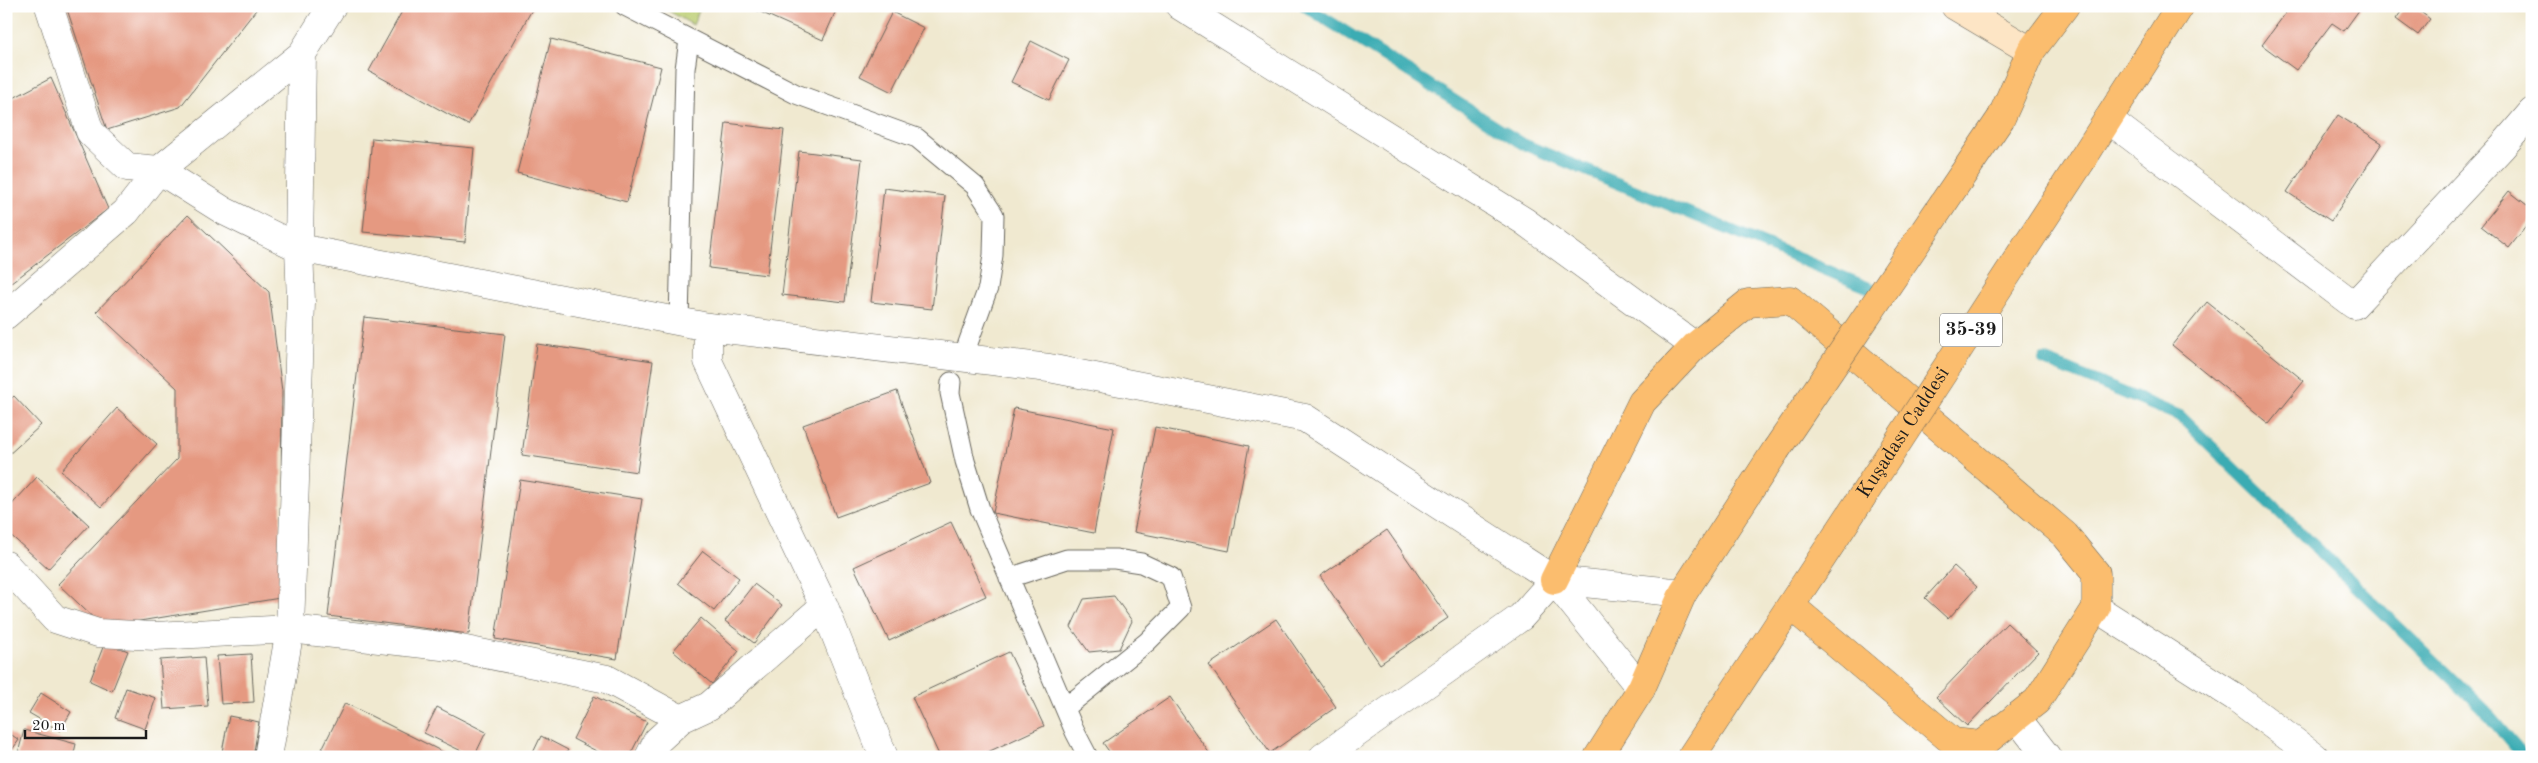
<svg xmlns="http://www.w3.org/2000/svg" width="2538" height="763" font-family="'Old Standard TT',serif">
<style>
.green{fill:#bcce72;stroke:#6c7547}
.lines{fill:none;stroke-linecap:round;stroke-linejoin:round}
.stream{stroke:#3bacb3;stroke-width:12}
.building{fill:#e59981}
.service-casing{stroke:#66645b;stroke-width:21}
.minor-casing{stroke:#66645b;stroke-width:29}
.tertiary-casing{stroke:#66645b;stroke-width:29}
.secondary-casing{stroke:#66645b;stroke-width:29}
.primary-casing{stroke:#66645b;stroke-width:29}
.service{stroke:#fff;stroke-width:19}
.minor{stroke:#fff;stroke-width:28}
.tertiary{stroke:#fff;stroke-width:28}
.secondary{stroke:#fde5c5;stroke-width:28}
.primary{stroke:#fbbd6e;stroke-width:28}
.primary-bridge-casing{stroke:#66645b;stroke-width:29;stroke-linecap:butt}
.primary-bridge{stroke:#fbbd6e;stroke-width:28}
.labels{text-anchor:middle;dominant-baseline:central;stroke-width:4.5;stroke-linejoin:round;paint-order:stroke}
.shield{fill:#fff;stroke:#606060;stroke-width:1}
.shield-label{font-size:19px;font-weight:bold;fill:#1c1c1c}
.street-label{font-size:20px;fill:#1c1c1c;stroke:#fff}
</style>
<rect width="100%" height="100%" fill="#fff"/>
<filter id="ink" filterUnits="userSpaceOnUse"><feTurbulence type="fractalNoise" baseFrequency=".02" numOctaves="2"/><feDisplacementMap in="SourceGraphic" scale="10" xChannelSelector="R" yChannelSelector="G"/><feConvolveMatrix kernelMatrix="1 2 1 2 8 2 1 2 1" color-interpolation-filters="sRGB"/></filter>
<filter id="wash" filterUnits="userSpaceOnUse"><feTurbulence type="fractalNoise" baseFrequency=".0096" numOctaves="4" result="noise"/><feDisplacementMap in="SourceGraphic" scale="20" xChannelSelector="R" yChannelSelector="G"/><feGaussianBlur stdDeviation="1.12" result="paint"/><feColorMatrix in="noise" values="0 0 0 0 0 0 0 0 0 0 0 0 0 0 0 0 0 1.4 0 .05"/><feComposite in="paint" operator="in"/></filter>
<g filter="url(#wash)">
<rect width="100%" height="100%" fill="#f0e9d0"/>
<path class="green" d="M 660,6 L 701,6 L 693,25 Z"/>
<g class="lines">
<path class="stream" d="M 1305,6 L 1523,144 L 1884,294
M 2044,360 L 2180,416 L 2483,709 L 2524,757"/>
</g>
<g id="blocks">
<path class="building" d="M 66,6 L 259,6 L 180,107 L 107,130 Z
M 405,6 L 534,6 L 468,125 L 369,71 Z
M 747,6 L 838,6 L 823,40 Z
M 2291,6 L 2362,6 L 2344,31 L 2332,23 L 2296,70 L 2262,45 Z
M 2405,6 L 2413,6 L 2430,19 L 2418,35 L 2396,19 Z
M 892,12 L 924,28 L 892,92 L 860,76 Z
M 551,39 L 661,67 L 627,202 L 517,173 Z
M 1031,41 L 1069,60 L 1049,100 L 1011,82 Z
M 51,78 L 108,209 L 6,287 L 6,102 Z
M 2338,115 L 2382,143 L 2331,221 L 2287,192 Z
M 726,123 L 784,130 L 767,275 L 709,268 Z
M 372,138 L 474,148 L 465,242 L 363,232 Z
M 799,151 L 862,159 L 845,302 L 782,295 Z
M 884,188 L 945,196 L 932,309 L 871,302 Z
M 2509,191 L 2532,209 L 2532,219 L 2509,248 L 2481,226 Z
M 188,215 L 269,292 L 282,391 L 280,598 L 103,627 L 58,584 L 177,459 L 177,388 L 96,312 Z
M 2207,302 L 2304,381 L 2269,424 L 2172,345 Z
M 364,317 L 505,334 L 469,634 L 328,616 Z
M 537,344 L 653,361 L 637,472 L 522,455 Z
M 897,391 L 930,483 L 836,517 L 803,425 Z
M 14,396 L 41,425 L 6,457 L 6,403 Z
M 117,408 L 157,444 L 101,507 L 61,471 Z
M 1014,408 L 1114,428 L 1094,533 L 993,513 Z
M 1155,427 L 1249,446 L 1229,551 L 1134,532 Z
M 37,477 L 89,525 L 48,569 L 6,531 L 6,511 Z
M 520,480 L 642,499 L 617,659 L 495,639 Z
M 951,522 L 986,596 L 889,641 L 854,567 Z
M 1387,530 L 1448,618 L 1380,664 L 1320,576 Z
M 703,551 L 739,578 L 714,611 L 678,583 Z
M 1954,566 L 1977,587 L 1948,619 L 1925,598 Z
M 754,584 L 782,605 L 754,643 L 725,621 Z
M 1114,596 L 1132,621 L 1119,649 L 1089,652 L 1071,627 L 1084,599 Z
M 701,618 L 739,651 L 712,684 L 673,651 Z
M 1276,619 L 1336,707 L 1270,753 L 1209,665 Z
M 2007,623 L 2038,652 L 1967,726 L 1936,697 Z
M 105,642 L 128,651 L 112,691 L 90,681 Z
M 1009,652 L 1044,726 L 977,757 L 940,757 L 912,697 Z
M 251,654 L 254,702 L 221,704 L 217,656 Z
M 204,657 L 208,706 L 164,709 L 160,660 Z
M 126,688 L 156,698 L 145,729 L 115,718 Z
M 41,693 L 71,712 L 60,731 L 29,713 Z
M 594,696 L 647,722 L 629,757 L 608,757 L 573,739 Z
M 1170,697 L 1212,757 L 1113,757 L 1103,743 Z
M 345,703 L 453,757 L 318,757 Z
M 437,707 L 486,732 L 474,757 L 424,733 Z
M 229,716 L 259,722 L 253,757 L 221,757 Z
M 24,730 L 76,744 L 73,757 L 17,757 Z
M 6,731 L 19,740 L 7,757 L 6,757 Z
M 541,736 L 568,750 L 564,757 L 531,757 Z"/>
</g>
</g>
<g filter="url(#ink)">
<use href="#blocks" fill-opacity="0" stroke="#66645b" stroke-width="1"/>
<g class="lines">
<defs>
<path id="service" d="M 625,6 L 796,94 L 917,138 L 975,186 L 994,215 L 993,255 L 988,288 L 963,357
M 679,322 L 685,69 L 689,40
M 951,382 L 950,393 L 965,461 L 980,509 L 1075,732 L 1088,757
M 1009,578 L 1067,559 L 1115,559 L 1141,563 L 1171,577 L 1181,608 L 1147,642 L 1065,708"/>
<path id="minor" d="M 49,6 L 90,132 L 127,167 L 159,170 L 224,211 L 299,248 L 708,327 L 1049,368 L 1305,418 L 1554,580 L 1641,689
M 1180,6 L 1524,221 L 1695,346
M 2108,119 L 2354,305 L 2502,147 L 2532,112
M 6,315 L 126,212 L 159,170 L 302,54
M 708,327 L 708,361 L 824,606 L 884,757
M 6,565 L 55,619 L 98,633 L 155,636 L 290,629 L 451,647 L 607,679 L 681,719
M 1554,580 L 1683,593
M 2096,608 L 2235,697 L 2315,757
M 268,757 L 290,629 L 301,302 L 299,248 L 302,54 L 332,6
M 649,757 L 657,741 L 681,719 L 709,706 L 824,606
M 1323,757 L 1521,617 L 1554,580"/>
<path id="tertiary" d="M 2016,717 L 2047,757"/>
<path id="secondary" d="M 1955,6 L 2031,51"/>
<path id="primary" d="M 2001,118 L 2031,51 L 2065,6
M 2082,160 L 2180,6
M 1554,580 L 1642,402 L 1695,346 L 1748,303 L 1790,300 L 2065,535 L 2096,573 L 2096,608 L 2037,701 L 1981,745 L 1953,742 L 1791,606
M 1598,757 L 1641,689 L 1683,593 L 1776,450
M 1691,757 L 1860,500"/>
</defs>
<use href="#service" class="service-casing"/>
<use href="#minor" class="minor-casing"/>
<use href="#tertiary" class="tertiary-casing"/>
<use href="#secondary" class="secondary-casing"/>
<use href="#primary" class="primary-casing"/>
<use href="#service" class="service"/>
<use href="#minor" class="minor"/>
<use href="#tertiary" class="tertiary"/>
<use href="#secondary" class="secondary"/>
<use href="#primary" class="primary"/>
<defs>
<g id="primary-bridge">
<path d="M 1776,450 L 2001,118"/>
<path id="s1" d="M 1860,500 L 2082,160"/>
</g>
</defs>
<use href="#primary-bridge" class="primary-bridge-casing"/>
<use href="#primary-bridge" class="primary-bridge"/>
</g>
</g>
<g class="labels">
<rect class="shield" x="1940" y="313.5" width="62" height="33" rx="4"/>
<g class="shield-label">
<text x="1971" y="330">35-39</text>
</g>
<g class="street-label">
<text stroke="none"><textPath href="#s1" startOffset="80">Kuşadası Caddesi</textPath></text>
</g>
</g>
<rect width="2538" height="763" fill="none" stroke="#fff" stroke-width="25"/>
<path d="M25 730v8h121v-8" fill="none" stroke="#1c1c1c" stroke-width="2.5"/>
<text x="32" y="730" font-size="15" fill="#1c1c1c" stroke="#ffffff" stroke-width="4" paint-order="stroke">20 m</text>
</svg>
